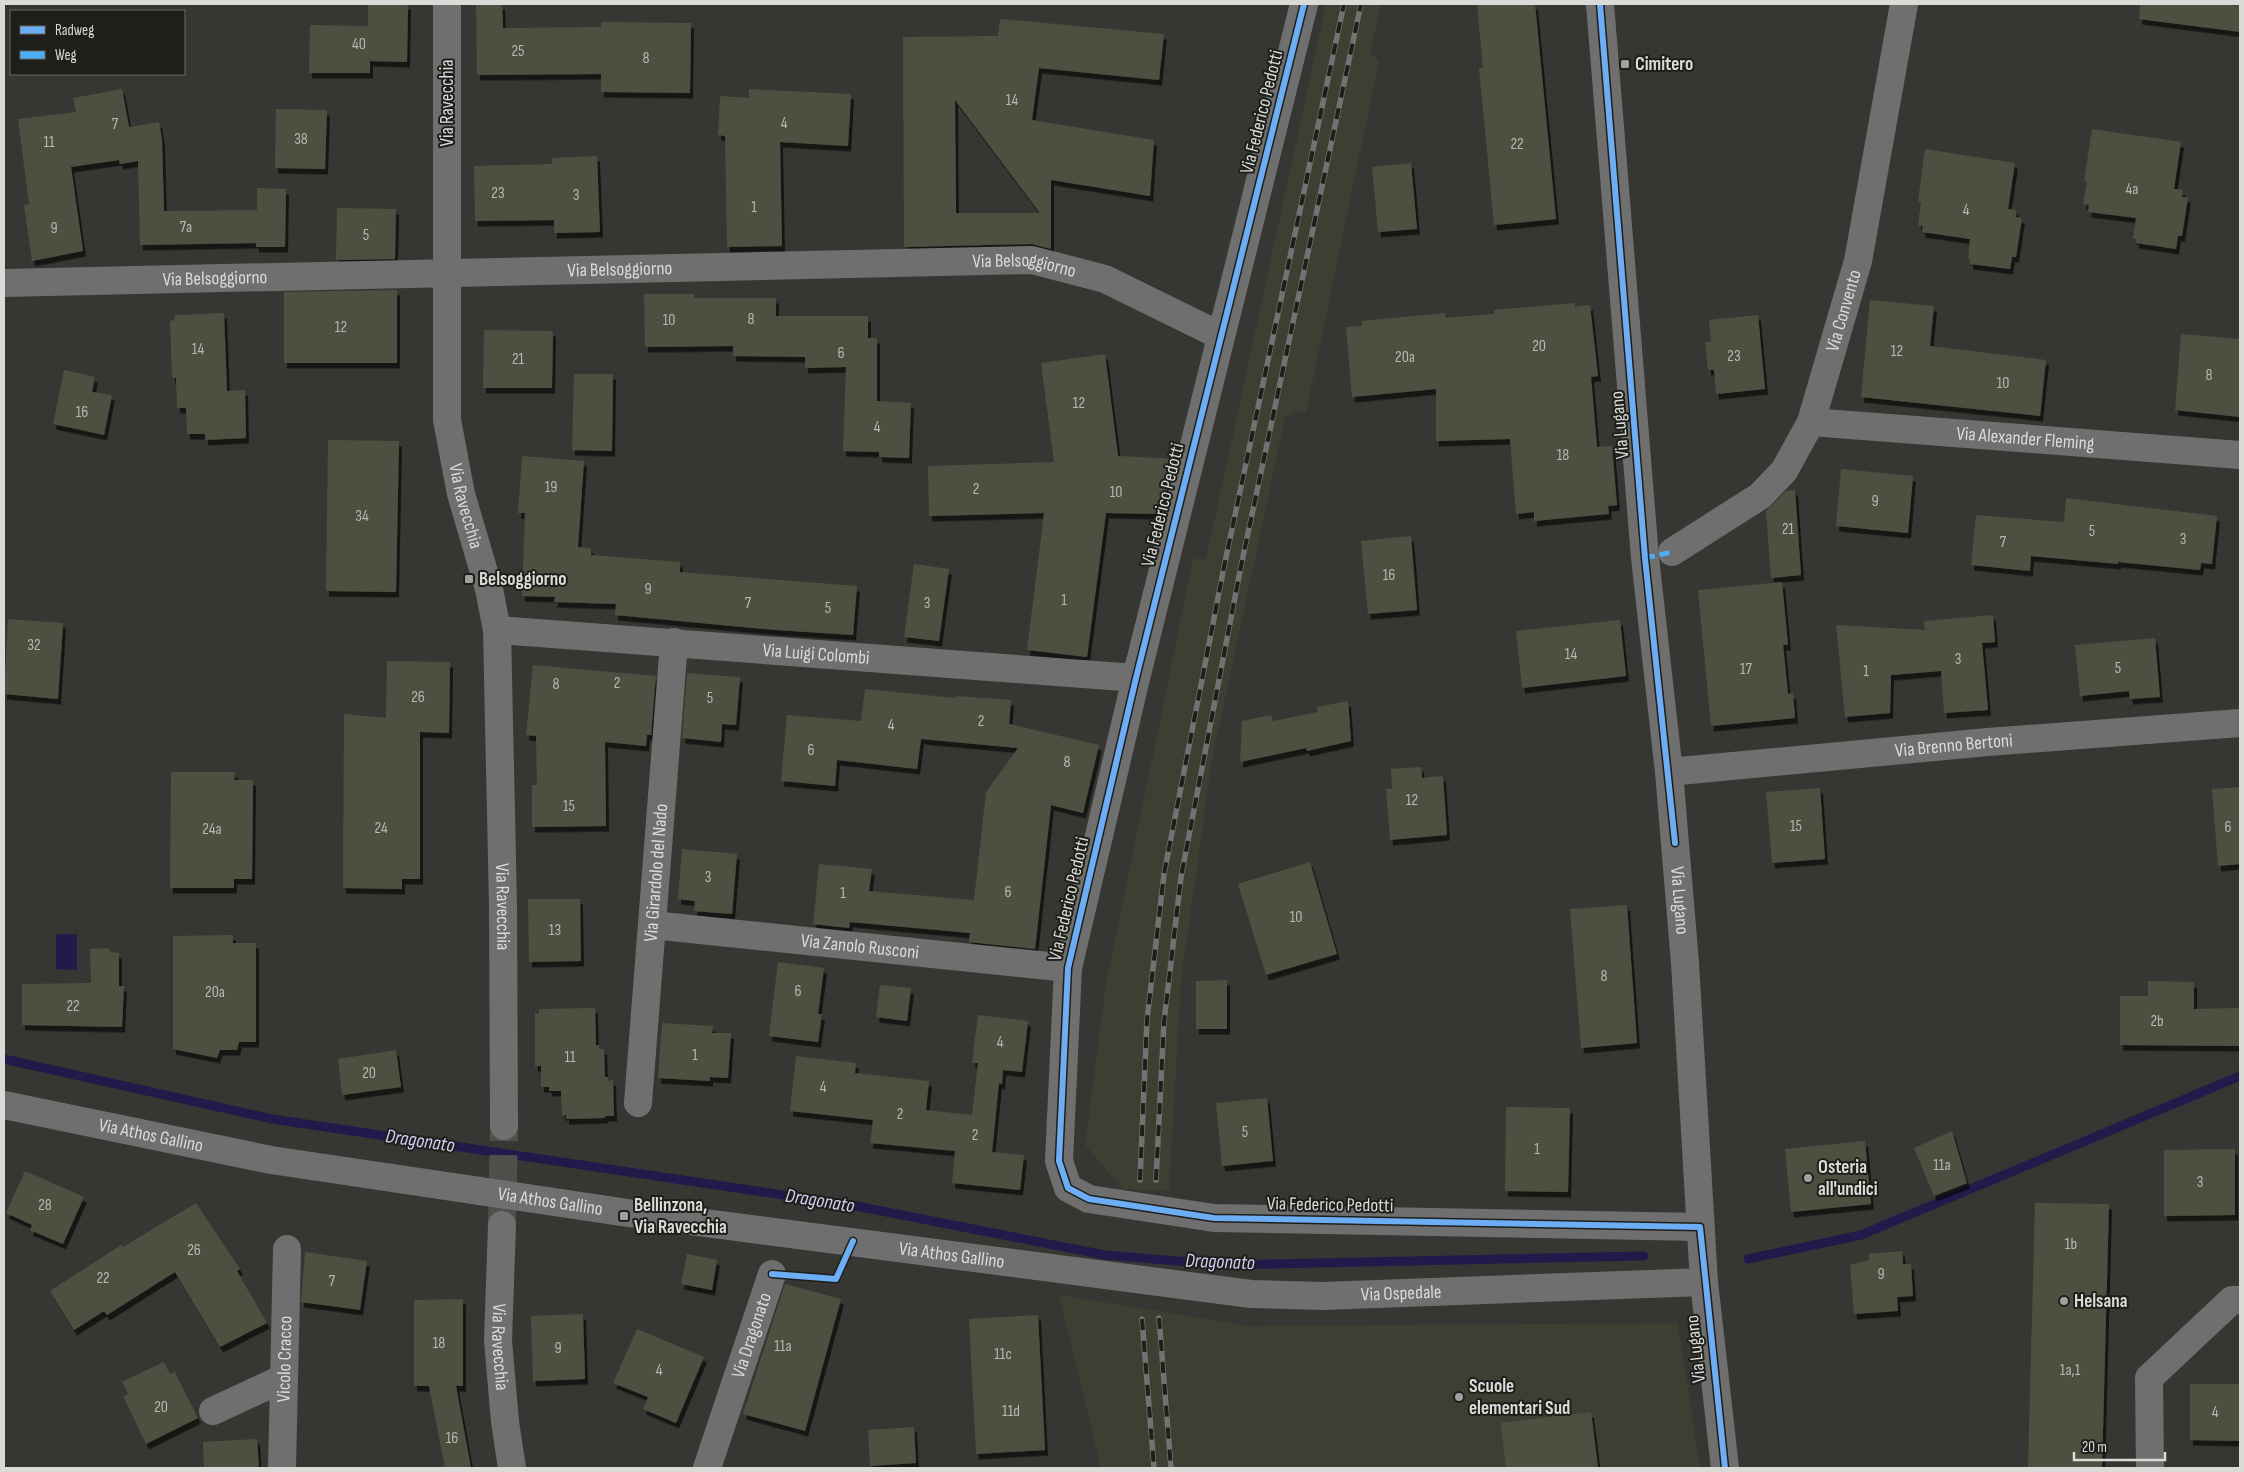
<svg xmlns="http://www.w3.org/2000/svg" width="2244" height="1472" font-family="'Sofia Sans Condensed',sans-serif">
<style>
.built{fill:#3d3f33}
.water{fill:#24194b}
.lines{fill:none;stroke-linecap:round;stroke-linejoin:round}
.stream{stroke:#24194b;stroke-width:9}
.building{fill:#4e5041;fill-rule:evenodd;filter:url(#shadow)}
.street-tunnel{stroke:#4f4f4b;stroke-width:28;stroke-dasharray:28 14;stroke-linecap:butt}
.street{stroke:#6f6f6f;stroke-width:28}
.rail-casing{stroke:#727272;stroke-width:5.5}
.rail{stroke:#1e1f1b;stroke-width:4;stroke-dasharray:11;stroke-linecap:butt}
.quiet{stroke:#49aef6;stroke-width:5;stroke-dasharray:10 5;stroke-linecap:butt}
.cycleway-casing{stroke:#1e1f1b;stroke-width:9}
.cycleway{stroke:#6dadf4;stroke-width:6}
.poi-dot{fill:#a1a19d;stroke:#1e1f1b;stroke-width:2}
.labels{text-anchor:middle;dominant-baseline:central;stroke-width:4;stroke-linejoin:round;paint-order:stroke}
.number-label{font-size:16px;fill:#b7b8b1}
.poi-label{font-size:19px;font-weight:bold;fill:#dadbd6;stroke:#1e1f1b;text-anchor:start}
.street-label{font-size:19px;fill:#dadbd6;stroke:#1e1f1b}
.water-label{font-size:20px;font-style:italic;fill:#d0cef3;stroke:#1e1f1b}
</style>
<defs>
<filter id="shadow"><feDropShadow dx="3" dy="5.5" stdDeviation="0" flood-color="#0009"/></filter>
</defs>
<rect width="100%" height="100%" fill="#363632"/>
<path class="built" d="M 1326,4 L 1381,4 L 1370,53 L 1379,61 L 1306,413 L 1293,412 L 1285,418 L 1212,760 L 1181,980 L 1169,1191 L 1123,1189 L 1085,1145 L 1106,984 L 1193,559 L 1206,559 Z
M 1059,1295 L 1249,1326 L 1678,1323 L 1700,1468 L 1101,1468 Z"/>
<path class="water" d="M 56,934 L 77,934 L 77,970 L 56,969 Z"/>
<g class="lines">
<path class="stream" d="M 4,1059 L 272,1119 L 851,1205 L 1105,1255 L 1225,1265 L 1644,1256
M 1748,1259 L 1861,1235 L 2240,1076"/>
</g>
<path class="building" d="M 368,4 L 408,4 L 407,62 L 370,61 L 370,73 L 309,73 L 310,25 L 368,26 Z
M 476,4 L 502,4 L 503,28 L 601,27 L 601,22 L 691,23 L 690,93 L 601,92 L 601,74 L 477,75 Z
M 1477,4 L 1535,4 L 1556,219 L 1494,225 L 1479,68 L 1483,68 Z
M 2140,4 L 2240,4 L 2240,32 L 2139,19 Z
M 1000,19 L 1164,34 L 1159,80 L 1039,68 L 1032,120 L 1154,140 L 1150,196 L 1051,180 L 1051,249 L 1032,244 L 904,247 L 903,37 L 998,36 ZM 955,100 L 1040,213 L 956,213 Z
M 122,89 L 129,127 L 159,122 L 162,140 L 164,211 L 257,210 L 257,188 L 286,189 L 285,247 L 256,247 L 256,243 L 140,245 L 138,161 L 120,164 L 119,160 L 71,167 L 83,251 L 32,261 L 24,205 L 29,204 L 18,119 L 76,112 L 73,98 Z
M 749,89 L 851,94 L 848,146 L 780,142 L 782,246 L 727,247 L 725,136 L 718,135 L 720,96 L 749,98 Z
M 276,109 L 327,110 L 325,169 L 275,168 Z
M 2092,129 L 2181,142 L 2174,189 L 2183,190 L 2182,197 L 2188,197 L 2182,236 L 2178,236 L 2176,249 L 2136,243 L 2136,239 L 2133,239 L 2136,218 L 2088,212 L 2089,205 L 2083,204 L 2087,181 L 2084,181 Z
M 1925,149 L 2015,163 L 2008,209 L 2016,210 L 2016,217 L 2022,218 L 2016,257 L 2012,257 L 2010,269 L 1970,264 L 1970,259 L 1968,259 L 1970,239 L 1922,232 L 1923,226 L 1918,225 L 1921,202 L 1918,201 Z
M 597,156 L 600,232 L 554,233 L 554,220 L 475,221 L 474,166 L 552,164 L 552,158 Z
M 1411,163 L 1417,229 L 1378,232 L 1372,167 Z
M 337,208 L 396,209 L 395,259 L 336,260 Z
M 395,290 L 397,290 L 397,363 L 284,363 L 284,292 Z
M 644,294 L 694,294 L 694,298 L 776,298 L 776,316 L 868,316 L 868,338 L 877,338 L 877,401 L 911,403 L 909,458 L 879,457 L 879,452 L 843,451 L 846,367 L 805,368 L 805,357 L 733,356 L 733,346 L 645,347 Z
M 1870,300 L 1934,306 L 1930,346 L 2046,360 L 2040,416 L 1861,397 Z
M 1575,303 L 1575,307 L 1590,305 L 1598,376 L 1591,377 L 1597,447 L 1612,446 L 1617,505 L 1608,506 L 1609,514 L 1534,521 L 1534,512 L 1516,514 L 1510,439 L 1436,441 L 1436,389 L 1352,397 L 1346,327 L 1362,326 L 1361,321 L 1445,313 L 1445,318 L 1494,314 L 1494,310 Z
M 224,313 L 227,391 L 245,390 L 246,438 L 205,440 L 205,434 L 187,434 L 186,408 L 177,408 L 176,378 L 172,378 L 170,321 L 175,320 L 175,315 Z
M 1758,315 L 1765,389 L 1716,394 L 1714,370 L 1708,370 L 1705,342 L 1711,342 L 1709,320 Z
M 484,330 L 553,331 L 552,388 L 483,388 Z
M 2181,334 L 2240,339 L 2240,417 L 2175,410 Z
M 1105,354 L 1118,456 L 1175,459 L 1161,514 L 1106,513 L 1087,657 L 1027,650 L 1044,513 L 929,516 L 928,466 L 1054,462 L 1041,363 Z
M 64,370 L 95,377 L 92,392 L 112,395 L 104,435 L 53,424 Z
M 574,374 L 613,374 L 612,451 L 572,450 Z
M 328,440 L 399,441 L 396,592 L 326,591 Z
M 522,456 L 584,461 L 578,547 L 591,548 L 591,555 L 680,562 L 680,572 L 857,586 L 853,635 L 776,630 L 615,615 L 616,604 L 554,602 L 555,597 L 522,596 L 525,513 L 518,513 Z
M 1841,469 L 1913,476 L 1908,533 L 1836,526 Z
M 1795,490 L 1801,575 L 1771,578 L 1766,511 L 1786,491 Z
M 2066,498 L 2217,516 L 2212,564 L 2201,563 L 2200,570 L 2118,562 L 2118,564 L 2031,556 L 2030,571 L 1971,565 L 1976,515 L 2064,522 Z
M 1411,536 L 1417,610 L 1368,614 L 1361,541 Z
M 914,564 L 949,569 L 939,641 L 904,637 Z
M 1782,582 L 1788,645 L 1783,645 L 1788,694 L 1793,693 L 1795,718 L 1711,726 L 1698,590 Z
M 1993,615 L 1995,642 L 1982,643 L 1988,710 L 1944,713 L 1941,671 L 1891,675 L 1890,713 L 1845,717 L 1836,625 L 1925,630 L 1924,621 Z
M 8,619 L 63,623 L 58,699 L 4,694 Z
M 1620,620 L 1626,676 L 1522,688 L 1516,631 Z
M 2155,638 L 2160,697 L 2130,699 L 2129,691 L 2080,696 L 2075,645 Z
M 387,661 L 450,662 L 449,733 L 420,732 L 420,879 L 402,879 L 402,889 L 343,888 L 344,714 L 386,718 Z
M 533,665 L 656,676 L 651,735 L 647,735 L 646,746 L 605,742 L 606,826 L 532,827 L 532,785 L 537,785 L 536,736 L 526,735 Z
M 687,673 L 740,677 L 736,725 L 722,724 L 721,742 L 682,738 Z
M 865,689 L 955,698 L 956,696 L 1011,700 L 1009,724 L 1099,745 L 1083,813 L 1051,805 L 1035,949 L 969,942 L 970,933 L 850,922 L 849,928 L 813,924 L 819,864 L 872,869 L 869,891 L 974,900 L 986,792 L 1018,748 L 921,739 L 917,769 L 837,760 L 835,786 L 781,781 L 787,715 L 861,721 Z
M 1348,701 L 1351,741 L 1307,751 L 1306,748 L 1240,762 L 1242,721 L 1271,715 L 1273,721 L 1318,712 L 1317,707 Z
M 1421,767 L 1422,778 L 1443,776 L 1447,835 L 1390,840 L 1386,789 L 1392,789 L 1391,769 Z
M 171,772 L 235,772 L 234,780 L 253,780 L 252,879 L 234,879 L 234,888 L 170,888 Z
M 2240,787 L 2240,864 L 2218,866 L 2212,789 Z
M 1820,788 L 1825,859 L 1772,863 L 1766,792 Z
M 682,849 L 737,854 L 732,914 L 694,911 L 695,901 L 678,899 Z
M 1310,862 L 1337,954 L 1266,975 L 1238,884 Z
M 528,899 L 580,899 L 581,961 L 529,962 Z
M 1627,905 L 1637,1043 L 1581,1048 L 1570,909 Z
M 233,935 L 233,943 L 256,943 L 256,1042 L 239,1042 L 237,1050 L 220,1050 L 217,1058 L 173,1049 L 173,936 Z
M 108,948 L 111,952 L 119,953 L 119,986 L 124,986 L 122,1027 L 22,1025 L 22,984 L 91,983 L 90,949 Z
M 778,962 L 824,968 L 818,1014 L 822,1014 L 818,1042 L 769,1036 Z
M 1227,980 L 1227,1029 L 1196,1029 L 1196,981 Z
M 2148,981 L 2194,982 L 2194,1009 L 2240,1008 L 2240,1046 L 2120,1045 L 2120,996 L 2148,996 Z
M 880,985 L 911,988 L 907,1021 L 876,1017 Z
M 595,1008 L 596,1045 L 599,1045 L 599,1049 L 604,1049 L 605,1077 L 608,1077 L 608,1081 L 613,1080 L 614,1116 L 605,1116 L 605,1118 L 566,1119 L 566,1115 L 562,1115 L 561,1091 L 549,1091 L 549,1087 L 541,1087 L 541,1066 L 535,1066 L 535,1013 L 539,1014 L 539,1009 Z
M 978,1015 L 1028,1021 L 1022,1072 L 1003,1070 L 1002,1084 L 999,1083 L 992,1152 L 1024,1155 L 1020,1190 L 952,1183 L 955,1151 L 870,1143 L 873,1120 L 790,1111 L 796,1056 L 856,1063 L 855,1073 L 929,1081 L 926,1110 L 972,1115 L 978,1063 L 972,1063 Z
M 662,1023 L 713,1026 L 712,1033 L 731,1033 L 728,1078 L 710,1077 L 710,1081 L 658,1078 Z
M 396,1050 L 401,1087 L 342,1095 L 338,1059 Z
M 1267,1098 L 1273,1161 L 1222,1166 L 1216,1103 Z
M 1506,1107 L 1570,1108 L 1568,1192 L 1505,1191 Z
M 1952,1131 L 1967,1183 L 1934,1196 L 1914,1148 Z
M 1865,1141 L 1871,1204 L 1791,1212 L 1785,1149 Z
M 2235,1149 L 2235,1215 L 2164,1216 L 2164,1150 Z
M 25,1171 L 84,1197 L 63,1244 L 30,1230 L 32,1225 L 6,1213 Z
M 196,1203 L 240,1269 L 237,1271 L 267,1323 L 220,1347 L 175,1272 L 107,1315 L 104,1311 L 74,1330 L 50,1291 L 121,1245 L 123,1247 Z
M 2035,1203 L 2109,1204 L 2102,1468 L 2028,1468 Z
M 1902,1251 L 1903,1264 L 1911,1264 L 1913,1296 L 1897,1297 L 1898,1311 L 1854,1314 L 1850,1265 L 1869,1260 L 1869,1254 Z
M 305,1252 L 367,1261 L 360,1310 L 301,1302 Z
M 687,1254 L 717,1260 L 712,1290 L 681,1284 Z
M 785,1284 L 841,1299 L 805,1431 L 743,1414 Z
M 463,1299 L 463,1386 L 456,1386 L 471,1468 L 445,1468 L 429,1386 L 414,1386 L 414,1300 Z
M 583,1314 L 585,1379 L 533,1381 L 531,1316 Z
M 1038,1315 L 1045,1450 L 976,1454 L 969,1319 Z
M 637,1329 L 704,1357 L 676,1423 L 643,1409 L 648,1397 L 613,1383 Z
M 164,1362 L 170,1374 L 175,1372 L 198,1418 L 146,1444 L 123,1396 L 128,1394 L 122,1382 Z
M 2190,1384 L 2240,1384 L 2240,1441 L 2190,1440 Z
M 1591,1412 L 1598,1468 L 1506,1468 L 1501,1423 Z
M 914,1427 L 916,1463 L 870,1466 L 868,1430 Z
M 257,1439 L 259,1468 L 204,1468 L 203,1442 Z"/>
<g class="lines">
<path class="street-tunnel" d="M 502,1225 L 504,1126"/>
<g class="street">
<path id="s1" d="M 447,4 L 447,420 L 461,494 L 489,589 L 497,630 L 503,905 L 504,1126"/>
<path d="M 1304,4 L 1136,678 L 1068,968 L 1059,1161 L 1068,1188 L 1089,1199 L 1214,1218 L 1700,1227"/>
<path id="s2" d="M 1600,4 L 1645,558 L 1669,772 L 1685,963 L 1704,1282 L 1725,1468"/>
<path id="s3" d="M 4,283 L 1032,260 L 1105,279 L 1221,336"/>
<path id="s4" d="M 1811,422 L 2240,455"/>
<path id="s5" d="M 1672,552 L 1760,496 L 1784,471 L 1811,422 L 1858,261 L 1904,4"/>
<path id="s6" d="M 497,630 L 1136,678"/>
<path id="s7" d="M 1669,772 L 1988,742 L 2240,723"/>
<path id="s8" d="M 652,925 L 1068,968"/>
<path id="s9" d="M 638,1103 L 674,642"/>
<path id="s10" d="M 4,1105 L 271,1160 L 628,1213 L 1251,1294 L 1323,1296 L 1704,1282"/>
<path id="s11" d="M 502,1225 L 498,1340 L 505,1422 L 512,1468"/>
<path d="M 213,1411 L 284,1378"/>
<path id="s12" d="M 282,1468 L 287,1249"/>
<path id="s13" d="M 707,1468 L 772,1274"/>
<path d="M 2150,1468 L 2149,1378 L 2232,1300 L 2240,1300"/>
</g>
<defs>
<path id="rail" d="M 1140,1180 L 1147,1020 L 1164,874 L 1225,562 L 1344,4
M 1156,1180 L 1164,1022 L 1181,877 L 1241,566 L 1361,4
M 1159,1318 L 1171,1468
M 1142,1319 L 1154,1468"/>
</defs>
<use href="#rail" class="rail-casing"/>
<use href="#rail" class="rail"/>
<path class="quiet" d="M 1645,558 L 1672,552"/>
<defs>
<path id="cycleway" d="M 1304,4 L 1136,678 L 1068,968 L 1059,1161 L 1068,1188 L 1089,1199 L 1214,1218 L 1700,1227 L 1725,1468
M 1600,4 L 1645,558 L 1675,843
M 772,1274 L 836,1279 L 853,1241"/>
</defs>
<use href="#cycleway" class="cycleway-casing"/>
<use href="#cycleway" class="cycleway"/>
</g>
<g class="poi-dot">
<rect x="1620" y="59" width="10" height="10" rx="2.5"/>
<rect x="464" y="574" width="10" height="10" rx="2.5"/>
<circle cx="1808" cy="1178" r="5"/>
<rect x="619" y="1211" width="10" height="10" rx="2.5"/>
<circle cx="2064" cy="1301" r="5"/>
<circle cx="1459" cy="1397" r="5"/>
</g>
<g class="labels">
<g class="number-label">
<text x="359" y="44">40</text>
<text x="518" y="51">25</text>
<text x="646" y="58">8</text>
<text x="1012" y="100">14</text>
<text x="784" y="123">4</text>
<text x="115" y="124">7</text>
<text x="301" y="139">38</text>
<text x="49" y="142">11</text>
<text x="1517" y="144">22</text>
<text x="2132" y="189">4a</text>
<text x="498" y="193">23</text>
<text x="576" y="195">3</text>
<text x="754" y="207">1</text>
<text x="1966" y="210">4</text>
<text x="186" y="227">7a</text>
<text x="54" y="228">9</text>
<text x="366" y="235">5</text>
<text x="751" y="319">8</text>
<text x="669" y="320">10</text>
<text x="341" y="327">12</text>
<text x="1539" y="346">20</text>
<text x="198" y="349">14</text>
<text x="1897" y="351">12</text>
<text x="841" y="353">6</text>
<text x="1734" y="356">23</text>
<text x="1405" y="357">20a</text>
<text x="518" y="359">21</text>
<text x="2209" y="375">8</text>
<text x="2003" y="383">10</text>
<text x="1079" y="403">12</text>
<text x="82" y="412">16</text>
<text x="877" y="427">4</text>
<text x="1563" y="455">18</text>
<text x="551" y="487">19</text>
<text x="976" y="489">2</text>
<text x="1116" y="492">10</text>
<text x="1875" y="501">9</text>
<text x="362" y="516">34</text>
<text x="1788" y="529">21</text>
<text x="2092" y="531">5</text>
<text x="2183" y="539">3</text>
<text x="2003" y="542">7</text>
<text x="1389" y="575">16</text>
<text x="648" y="589">9</text>
<text x="1064" y="600">1</text>
<text x="748" y="603">7</text>
<text x="927" y="603">3</text>
<text x="828" y="608">5</text>
<text x="34" y="645">32</text>
<text x="1571" y="654">14</text>
<text x="1958" y="659">3</text>
<text x="2118" y="668">5</text>
<text x="1746" y="669">17</text>
<text x="1866" y="671">1</text>
<text x="617" y="683">2</text>
<text x="556" y="684">8</text>
<text x="418" y="697">26</text>
<text x="710" y="698">5</text>
<text x="981" y="721">2</text>
<text x="891" y="725">4</text>
<text x="811" y="750">6</text>
<text x="1067" y="762">8</text>
<text x="1412" y="800">12</text>
<text x="569" y="806">15</text>
<text x="1796" y="826">15</text>
<text x="2228" y="827">6</text>
<text x="381" y="828">24</text>
<text x="212" y="829">24a</text>
<text x="708" y="877">3</text>
<text x="1008" y="892">6</text>
<text x="843" y="893">1</text>
<text x="1296" y="917">10</text>
<text x="555" y="930">13</text>
<text x="1604" y="976">8</text>
<text x="798" y="991">6</text>
<text x="215" y="992">20a</text>
<text x="73" y="1006">22</text>
<text x="2157" y="1021">2b</text>
<text x="1000" y="1042">4</text>
<text x="695" y="1055">1</text>
<text x="570" y="1057">11</text>
<text x="369" y="1073">20</text>
<text x="823" y="1087">4</text>
<text x="900" y="1114">2</text>
<text x="1245" y="1132">5</text>
<text x="975" y="1135">2</text>
<text x="1537" y="1149">1</text>
<text x="1942" y="1165">11a</text>
<text x="2200" y="1182">3</text>
<text x="45" y="1205">28</text>
<text x="2071" y="1244">1b</text>
<text x="194" y="1250">26</text>
<text x="1881" y="1274">9</text>
<text x="103" y="1278">22</text>
<text x="332" y="1281">7</text>
<text x="439" y="1343">18</text>
<text x="783" y="1346">11a</text>
<text x="558" y="1348">9</text>
<text x="1003" y="1354">11c</text>
<text x="659" y="1370">4</text>
<text x="2070" y="1370">1a,1</text>
<text x="161" y="1407">20</text>
<text x="1011" y="1411">11d</text>
<text x="2215" y="1412">4</text>
<text x="452" y="1438">16</text>
</g>
<g class="poi-label">
<text x="1635" y="64">Cimitero</text>
<text x="479" y="579">Belsoggiorno</text>
<text x="1818" y="1167">Osteria<tspan x="1818" dy="22">all'undici</tspan></text>
<text x="634" y="1205">Bellinzona,<tspan x="634" dy="22">Via Ravecchia</tspan></text>
<text x="2074" y="1301">Helsana</text>
<text x="1469" y="1386">Scuole<tspan x="1469" dy="22">elementari Sud</tspan></text>
</g>
<g class="street-label">
<text transform="translate(447 103) rotate(-90)">Via Ravecchia</text>
<text transform="translate(1262 112) rotate(-76)">Via Federico Pedotti</text>
<text stroke="none"><textPath href="#s3" startOffset="616">Via Belsoggiorno</textPath></text>
<text stroke="none"><textPath href="#s3" startOffset="1021">Via Belsoggiorno</textPath></text>
<text stroke="none"><textPath href="#s3" startOffset="211">Via Belsoggiorno</textPath></text>
<text stroke="none"><textPath href="#s5" startOffset="311">Via Convento</textPath></text>
<text transform="translate(1620 425) rotate(-95)">Via Lugano</text>
<text stroke="none"><textPath href="#s4" startOffset="215">Via Alexander Fleming</textPath></text>
<text transform="translate(1163 505) rotate(-76)">Via Federico Pedotti</text>
<text stroke="none"><textPath href="#s1" startOffset="504">Via Ravecchia</textPath></text>
<text stroke="none"><textPath href="#s6" startOffset="320">Via Luigi Colombi</textPath></text>
<text stroke="none"><textPath href="#s7" startOffset="286">Via Brenno Bertoni</textPath></text>
<text stroke="none"><textPath href="#s9" startOffset="231">Via Girardolo del Nado</textPath></text>
<text transform="translate(1069 899) rotate(-77)">Via Federico Pedotti</text>
<text stroke="none"><textPath href="#s2" startOffset="900">Via Lugano</textPath></text>
<text stroke="none"><textPath href="#s1" startOffset="909">Via Ravecchia</textPath></text>
<text stroke="none"><textPath href="#s8" startOffset="209">Via Zanolo Rusconi</textPath></text>
<text stroke="none"><textPath href="#s10" startOffset="150">Via Athos Gallino</textPath></text>
<text stroke="none"><textPath href="#s10" startOffset="555">Via Athos Gallino</textPath></text>
<text transform="translate(1330 1205) rotate(1)">Via Federico Pedotti</text>
<text stroke="none"><textPath href="#s10" startOffset="960">Via Athos Gallino</textPath></text>
<text stroke="none"><textPath href="#s10" startOffset="1412">Via Ospedale</textPath></text>
<text stroke="none"><textPath href="#s13" startOffset="140">Via Dragonato</textPath></text>
<text stroke="none"><textPath href="#s11" startOffset="122">Via Ravecchia</textPath></text>
<text transform="translate(1696 1349) rotate(-96)">Via Lugano</text>
<text stroke="none"><textPath href="#s12" startOffset="109">Vicolo Cracco</textPath></text>
</g>
<g class="water-label">
<text transform="translate(420 1141) rotate(8)">Dragonato</text>
<text transform="translate(820 1201) rotate(9)">Dragonato</text>
<text transform="translate(1220 1262) rotate(2)">Dragonato</text>
</g>
</g>
<rect width="2244" height="1472" fill="none" stroke="#dadbd6" stroke-width="10"/>
<rect x="10" y="10" width="175" height="65" fill="#1e1f1b" stroke="#696a66"/>
<rect x="20" y="26" width="25" height="8" fill="#6dadf4" stroke="#696a66"/>
<text x="55" y="35" font-size="15" fill="#dadbd6">Radweg</text>
<rect x="20" y="51" width="25" height="8" fill="#49aef6" stroke="#696a66"/>
<text x="55" y="60" font-size="15" fill="#dadbd6">Weg</text>
<path d="M2074 1452v8h91v-8" fill="none" stroke="#dadbd6" stroke-width="2.5"/>
<text x="2082" y="1452" font-size="15" fill="#dadbd6" stroke="#1e1f1b" stroke-width="4" paint-order="stroke">20 m</text>
</svg>
